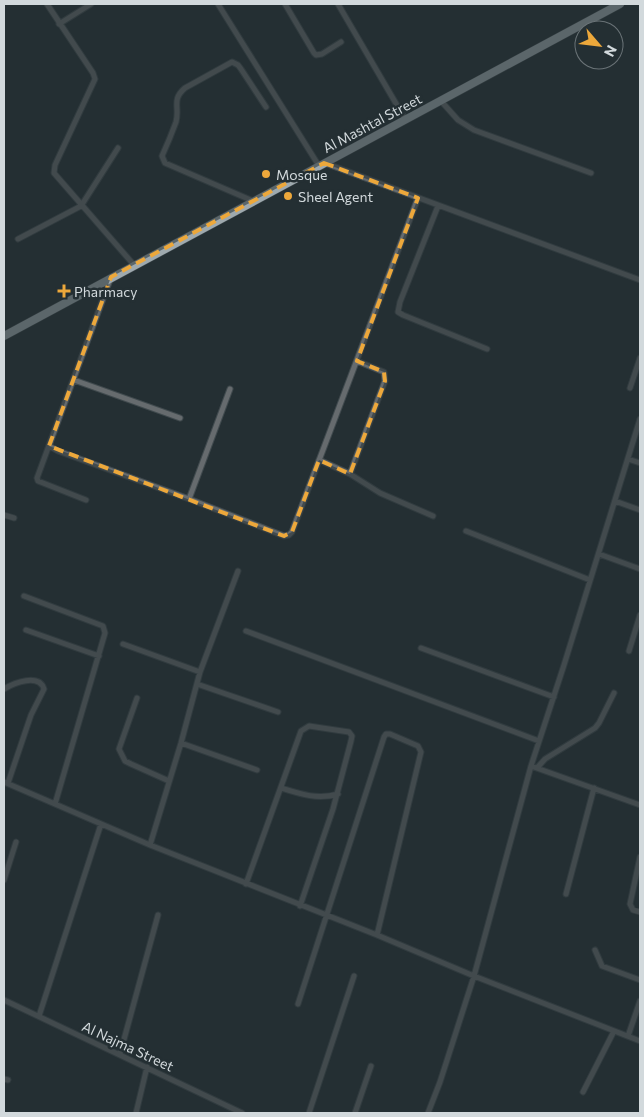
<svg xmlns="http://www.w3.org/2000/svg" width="644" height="1117" font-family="Commissioner,sans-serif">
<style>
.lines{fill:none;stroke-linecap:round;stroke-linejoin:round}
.street-casing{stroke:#404a4e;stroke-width:7}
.primary-casing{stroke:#404a4e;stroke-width:9}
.street{stroke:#666b6e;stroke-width:5}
.primary{stroke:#9ea9ae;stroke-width:8}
.marked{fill:none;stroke:#eda83b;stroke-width:4;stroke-dasharray:10 6;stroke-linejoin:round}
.poi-dot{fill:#eda83b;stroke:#242f33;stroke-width:2}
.labels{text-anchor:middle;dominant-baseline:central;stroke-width:5;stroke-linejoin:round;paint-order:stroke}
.street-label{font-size:14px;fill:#d2d9dc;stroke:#242f33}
.poi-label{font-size:14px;fill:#d2d9dc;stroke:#242f33;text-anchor:start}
</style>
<rect width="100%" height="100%" fill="#242f33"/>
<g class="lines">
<defs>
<path id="street" d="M 47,4 L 93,73 L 95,79 L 55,165 L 54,173 L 134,265
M 218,4 L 319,166
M 285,4 L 314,53 L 316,55 L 322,54 L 341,42
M 338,4 L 405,119
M 59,24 L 91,4
M 441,101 L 458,120 L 474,130 L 591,173
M 325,163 L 640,280
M 253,201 L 165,163 L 162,156 C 167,145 172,133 176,122 C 180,107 171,100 185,88 L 232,62 L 238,65 L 241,69 L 266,107
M 438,206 L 400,302 L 398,312 L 403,315 L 487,349
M 18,239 L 81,206 L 118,148
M 74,380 L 180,418
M 630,388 L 640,358
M 49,446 L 58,451 L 189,499 L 284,536 L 289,535 L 292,532 L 418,198
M 628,459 L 640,463
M 319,460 L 350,474 L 380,493 L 433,516
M 350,474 L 385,381 L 384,372 L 357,361
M 189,499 L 230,389
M 86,500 L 38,481 L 37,478 L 111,277
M 615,501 L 640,510
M 4,515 L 14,518
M 466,531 L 590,580
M 599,554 L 640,569
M 24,596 L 103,626 L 105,633 L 55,804
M 26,630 L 99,656
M 246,631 L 539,741
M 123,644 L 200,672
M 421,648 L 554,697
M 629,651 L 640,615
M 197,684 L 278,712
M 4,689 C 14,683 39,673 44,689 L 31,715 L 8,783
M 137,698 L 119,749 L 125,761 L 131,764 L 169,781
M 181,743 L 257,770
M 531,766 L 640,805
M 537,768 L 545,759 L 595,728 L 599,723 L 614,693
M 4,782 L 150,845 L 377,935 L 474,976 L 640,1041
M 281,788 C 300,794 318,800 338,794
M 150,845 L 181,743 L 200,672 L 238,571
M 640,857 L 630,904 L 633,910 L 640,912
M 4,880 L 16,842
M 246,884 L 301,731 L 309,726 L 349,732 L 352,736 L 351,741 L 333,809 L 300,906
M 566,894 L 594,788
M 595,950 L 602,966 L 640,980
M 4,1000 L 242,1113
M 298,1004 L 384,737 L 386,734 L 390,734 L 418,746 L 421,752 L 377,935
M 39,1016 L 101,824
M 628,1036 L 640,1001
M 120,1054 L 158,915
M 4,1079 L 8,1080
M 583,1092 L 614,1031
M 136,1113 L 147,1067
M 309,1113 L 354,976
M 355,1113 L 371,1066
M 428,1113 L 440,1082 L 474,976 L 531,766 L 564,665 L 640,419"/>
<path id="primary" d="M 4,336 L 620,4"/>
</defs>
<use href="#street" class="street-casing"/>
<use href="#primary" class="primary-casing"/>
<use href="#street" class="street"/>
<use href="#primary" class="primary"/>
</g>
<path d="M0 0H644V1117H0ZM 324,163 L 418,198 L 357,361 L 384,372 L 385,381 L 350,474 L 319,460 L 292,532 L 284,536 L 49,446 L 111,277 Z" fill="#242f33" fill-opacity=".55" fill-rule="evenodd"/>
<path class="marked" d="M 324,163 L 418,198 L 357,361 L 384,372 L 385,381 L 350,474 L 319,460 L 292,532 L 284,536 L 49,446 L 111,277 Z"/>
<g class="poi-dot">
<circle cx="266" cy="174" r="5"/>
<circle cx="288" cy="196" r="5"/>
<path d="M61.5 283.5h5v5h5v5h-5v5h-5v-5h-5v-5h5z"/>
</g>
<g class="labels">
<g class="street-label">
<text transform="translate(372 123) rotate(-28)">Al Mashtal Street</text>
<text transform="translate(128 1046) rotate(25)">Al Najma Street</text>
</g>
<g class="poi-label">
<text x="276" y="174">Mosque</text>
<text x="298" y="196">Sheel Agent</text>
<text x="74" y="291">Pharmacy</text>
</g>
</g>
<rect width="644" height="1117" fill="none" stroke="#d2d9dc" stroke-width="10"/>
<g transform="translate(599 45) rotate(118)"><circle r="24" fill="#242f33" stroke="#6a7377"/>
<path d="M0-4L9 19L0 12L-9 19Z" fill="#eda83b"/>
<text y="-8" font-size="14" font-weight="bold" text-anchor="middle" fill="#d2d9dc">N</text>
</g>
</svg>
